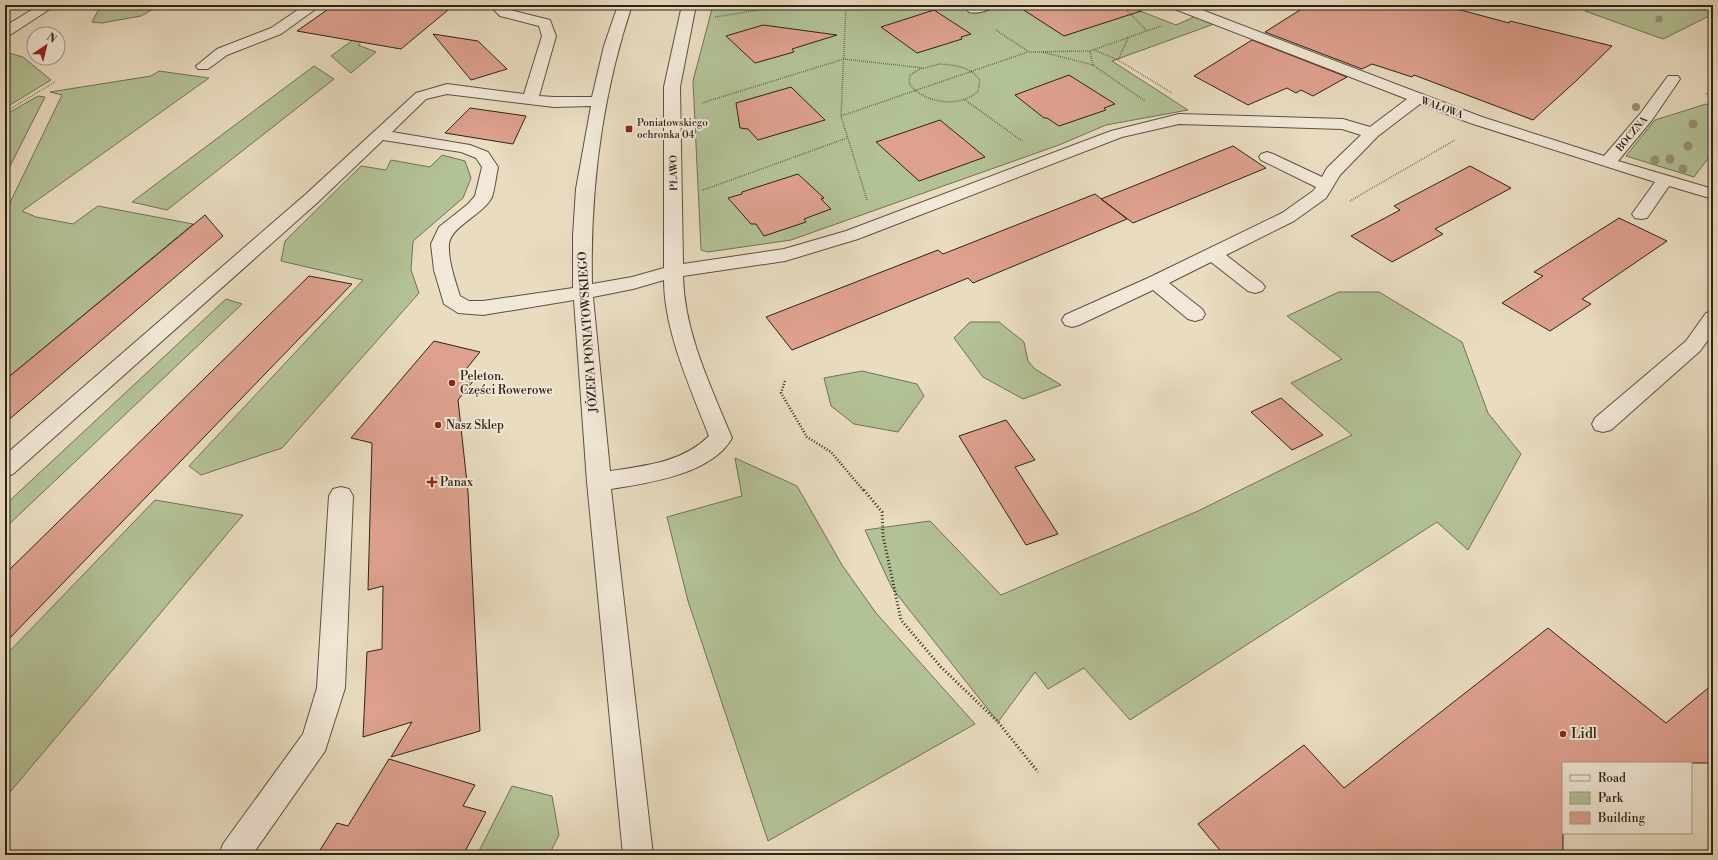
<svg xmlns="http://www.w3.org/2000/svg" width="1718" height="860" font-family="'Libre Bodoni',serif">
<style>
.green{fill:#b3c196;stroke:#707257}
.building{fill:#dea18f;stroke:#2c2318}
.lines{fill:none;stroke-linecap:round;stroke-linejoin:round}
.minor-casing{stroke:#5b5142;stroke-width:2}
.path-far2{stroke:#2c2318;stroke-width:1.5;stroke-dasharray:0.5 1.5;stroke-linecap:butt}
.path-far1{stroke:#2c2318;stroke-width:2.5;stroke-dasharray:1 2;stroke-linecap:butt}
.path{stroke:#2c2318;stroke-width:3;stroke-dasharray:1 2.5;stroke-linecap:butt}
.minor{fill:#f1e8d7;fill-rule:evenodd}
.tree{fill:#979079}
.poi-dot{fill:#8f2418;stroke:#f1e8d7;stroke-width:1.5}
.labels{text-anchor:middle;dominant-baseline:central;stroke-width:4;stroke-linejoin:round;paint-order:stroke}
.far-street-label{font-size:10px;fill:#2c2318;stroke:#f1e8d7}
.far-poi-label{font-size:10px;fill:#2c2318;stroke:#f1e8d7;text-anchor:start}
.street-label{font-size:12px;fill:#2c2318;stroke:#f1e8d7}
.poi-label{font-size:12px;fill:#2c2318;stroke:#f1e8d7;text-anchor:start}
.near-poi-label{font-size:14px;fill:#2c2318;stroke:#f1e8d7;text-anchor:start}
</style>
<rect width="100%" height="100%" fill="#e9dcc1"/>
<filter id="stains"><feTurbulence type="fractalNoise" baseFrequency=".005" numOctaves="4"/><feColorMatrix values="0 0 0 0 .2 0 0 0 0 .09 0 0 0 0 .02 0 0 0 .5 -.17"/></filter>
<radialGradient id="worn" r=".72"><stop offset=".6" stop-color="#630" stop-opacity="0"/><stop offset="1" stop-color="#630" stop-opacity=".3"/></radialGradient>
<path class="green" d="M 101,5 L 160,5 L 141,16 L 102,23 L 92,22 Z
M 401,5 L 358,45 L 376,52 L 351,73 L 331,56 Z
M 713,5 L 1125,5 L 1176,25 L 1196,16 L 1214,24 L 1112,61 L 1188,110 L 1106,125 L 1059,145 L 791,240 L 708,252 L 701,250 L 693,81 Z
M 1591,5 L 1713,5 L 1713,14 L 1663,39 L 1585,11 Z
M 5,52 L 23,57 L 51,80 L 5,108 L 5,63 L 11,60 L 5,59 Z
M 314,66 L 334,79 L 167,210 L 132,202 Z
M 159,71 L 209,78 L 22,211 L 36,217 L 73,224 L 98,206 L 193,224 L 5,380 L 5,213 L 62,95 L 50,92 L 151,76 Z
M 38,96 L 45,97 L 5,176 L 5,115 Z
M 1706,104 L 1713,108 L 1713,152 L 1694,177 L 1626,156 L 1655,120 Z
M 442,155 L 465,161 L 471,178 L 463,198 L 413,241 L 411,270 L 419,293 L 282,448 L 201,475 L 189,466 L 363,280 L 281,261 L 285,241 L 361,166 L 386,170 L 391,160 L 430,167 Z
M 1339,292 L 1379,292 L 1462,342 L 1488,413 L 1521,454 L 1468,550 L 1437,522 L 1130,720 L 1084,668 L 1048,689 L 1035,672 L 998,722 L 892,588 L 865,530 L 930,521 L 1001,595 L 1198,511 L 1352,435 L 1291,383 L 1342,359 L 1287,316 Z
M 226,299 L 242,304 L 5,528 L 5,505 Z
M 970,322 L 999,322 L 1024,342 L 1028,361 L 1035,369 L 1061,385 L 1023,399 L 983,377 L 954,338 Z
M 862,371 L 917,384 L 924,396 L 898,432 L 854,424 L 831,406 L 824,378 Z
M 735,458 L 797,486 L 842,565 L 876,613 L 975,724 L 768,841 L 688,601 L 667,517 L 742,496 Z
M 155,500 L 243,515 L 5,798 L 5,656 Z
M 512,786 L 552,796 L 559,835 L 549,855 L 477,855 Z"/>
<path class="building" d="M 334,5 L 454,5 L 401,49 L 297,31 Z
M 1016,5 L 1140,5 L 1141,11 L 1064,36 Z
M 1308,5 L 1367,5 L 1382,9 L 1385,5 L 1442,5 L 1509,23 L 1510,21 L 1612,46 L 1577,80 L 1533,120 L 1414,75 L 1412,77 L 1372,64 L 1362,69 L 1265,32 Z
M 934,10 L 971,34 L 961,37 L 962,39 L 917,53 L 881,27 Z
M 763,25 L 837,35 L 792,49 L 794,52 L 755,63 L 726,36 Z
M 433,34 L 478,41 L 507,69 L 471,80 Z
M 1252,40 L 1347,77 L 1313,96 L 1301,90 L 1296,93 L 1287,88 L 1248,105 L 1194,76 Z
M 1069,75 L 1115,104 L 1104,108 L 1106,110 L 1059,126 L 1047,118 L 1044,118 L 1015,95 Z
M 791,87 L 825,120 L 758,140 L 748,129 L 740,128 L 736,103 Z
M 470,108 L 526,116 L 513,144 L 445,133 Z
M 940,120 L 985,157 L 919,181 L 876,142 Z
M 1233,146 L 1266,168 L 1133,223 L 1101,199 Z
M 1470,166 L 1511,188 L 1435,229 L 1443,234 L 1392,262 L 1351,236 L 1400,210 L 1394,206 Z
M 798,174 L 824,198 L 821,199 L 831,209 L 804,219 L 806,222 L 764,236 L 756,224 L 751,224 L 728,198 L 742,194 L 742,192 Z
M 1095,194 L 1127,219 L 973,283 L 968,278 L 792,350 L 766,317 L 938,250 L 943,254 Z
M 205,215 L 223,236 L 5,423 L 5,380 Z
M 1619,218 L 1667,241 L 1582,299 L 1591,304 L 1550,331 L 1502,303 L 1543,276 L 1534,272 Z
M 309,276 L 352,284 L 5,643 L 5,574 Z
M 434,341 L 480,352 L 463,373 L 477,376 L 458,400 L 468,492 L 480,731 L 391,757 L 412,722 L 363,737 L 367,652 L 382,649 L 383,586 L 368,590 L 372,443 L 351,438 Z
M 1281,398 L 1323,435 L 1292,450 L 1251,412 Z
M 1006,420 L 1035,460 L 1015,467 L 1058,534 L 1026,545 L 959,436 Z
M 1548,628 L 1666,723 L 1713,684 L 1713,763 L 1563,763 L 1563,855 L 1224,855 L 1198,824 L 1304,745 L 1344,788 Z
M 389,759 L 475,785 L 463,806 L 486,812 L 463,855 L 317,855 L 337,823 L 348,826 Z"/>
<g class="lines">
<defs>
<path id="minor" d="M 40,5 L 56,5 L 10,35 L 5,36 L 5,26 Z
M 305,5 L 321,5 L 281,34 L 227,55 L 208,69 L 198,69 L 196,66 L 217,49 L 271,28 Z
M 494,5 L 508,5 L 506,7 L 510,10 L 550,20 L 556,36 L 539,96 L 554,97 L 592,97 L 604,46 L 618,5 L 632,5 C 602,95 590,190 592,284 L 632,277 L 664,268 L 664,87 L 682,5 L 696,5 L 680,87 L 683,264 L 784,249 L 846,231 L 1111,131 L 1179,114 L 1343,119 L 1370,127 L 1407,99 L 1172,8 L 1170,5 L 1189,5 L 1482,117 L 1604,156 L 1640,114 L 1668,76 L 1678,76 L 1680,79 L 1652,120 L 1618,161 L 1713,189 L 1713,199 L 1669,186 L 1647,218 L 1641,219 L 1635,218 L 1632,214 L 1655,182 L 1470,123 L 1420,104 L 1378,136 L 1340,175 L 1326,198 L 1294,221 L 1226,255 L 1262,283 L 1265,287 L 1262,291 L 1255,293 L 1248,291 L 1211,262 L 1169,283 L 1202,309 L 1205,314 L 1202,319 L 1195,321 L 1188,319 L 1153,290 L 1079,325 L 1072,327 L 1065,325 L 1062,320 L 1065,315 L 1148,278 L 1282,213 L 1313,191 L 1316,187 L 1261,160 L 1259,157 L 1261,154 L 1267,152 L 1273,154 L 1322,177 L 1327,168 L 1361,135 L 1342,129 L 1179,124 L 1122,137 L 858,239 L 785,261 L 683,276 C 684,332 711,387 732,438 C 712,474 649,483 611,489 L 653,855 L 623,855 L 587,482 L 574,300 L 483,315 L 458,313 L 444,304 L 434,270 L 431,244 L 439,227 L 468,204 L 475,196 L 482,167 L 476,158 L 461,152 L 383,140 L 318,202 L 13,474 L 5,477 L 5,455 L 306,194 L 416,93 L 447,84 L 524,94 L 542,36 L 539,26 L 500,16 L 492,8 ZM 447,94 L 554,107 L 591,106 L 576,189 L 573,236 L 573,288 L 483,301 L 469,301 L 460,296 C 455,280 448,261 449,244 C 451,226 483,215 492,197 C 495,188 496,176 498,167 L 488,152 L 470,145 L 392,132 L 426,99 ZM 664,280 C 664,331 691,389 709,436 C 683,462 645,466 610,471 L 593,297 L 633,289 Z
M 973,5 L 995,5 C 990,11 976,14 969,12 L 967,9 Z
M 1713,311 L 1713,333 L 1700,351 L 1611,430 L 1603,432 L 1595,430 L 1592,424 L 1595,418 L 1686,341 L 1706,313 Z
M 341,487 L 349,489 L 353,496 L 345,688 L 325,751 L 252,855 L 219,855 L 223,844 L 303,734 L 317,688 L 329,496 L 333,489 Z"/>
</defs>
<use href="#minor" class="minor-casing"/>
<path class="path-far2" d="M 827,5 L 846,9 L 869,5
M 846,5 L 841,116 L 867,200
M 1122,5 L 1147,31
M 715,17 L 789,5
M 996,30 L 1029,52 L 1090,51 L 1093,65 L 1042,52
M 1128,38 L 1118,60 L 1172,93
M 1094,50 L 1118,60
M 1090,51 L 1161,26
M 940,64 C 954,65 973,67 980,81 L 978,91 C 960,109 922,103 909,83 L 910,75 L 920,69 Z
M 1093,65 L 1145,101
M 1706,94 L 1713,89
M 965,100 L 1022,141
M 702,103 L 844,59 L 923,68
M 5,112 L 55,82
M 841,116 L 1028,52
M 703,190 L 847,138
M 1350,201 L 1455,140"/>
<path class="path-far1" d="M 785,381 L 781,393 L 807,437 L 831,452 L 864,491"/>
<path class="path" d="M 864,490 L 882,512 L 883,536 L 901,620 L 941,667 L 998,722 L 1038,772"/>
<use href="#minor" class="minor"/>
</g>
<g class="tree">
<circle cx="1659" cy="19" r="3.5"/>
<circle cx="1636" cy="107" r="4"/>
<circle cx="1693" cy="124" r="4.5"/>
<circle cx="1688" cy="146" r="4.5"/>
<circle cx="1670" cy="159" r="4.5"/>
<circle cx="1655" cy="160" r="4.5"/>
<circle cx="1683" cy="169" r="4.5"/>
</g>
<g class="poi-dot">
<rect x="625" y="125" width="8" height="8" rx="2"/>
<circle cx="452" cy="383" r="4"/>
<circle cx="438" cy="425" r="4"/>
<path d="M430 476h4v4h4v4h-4v4h-4v-4h-4v-4h4z"/>
<circle cx="1563" cy="734" r="4"/>
</g>
<g class="labels">
<g class="far-street-label">
<text transform="translate(1442 108) rotate(20)">WAŁOWA</text>
<text transform="translate(1632 134) rotate(-50)">BOCZNA</text>
<text transform="translate(674 173) rotate(-91)">PŁAWO</text>
</g>
<g class="far-poi-label">
<text x="637" y="123">Poniatowskiego<tspan x="637" dy="12">ochronka 04</tspan></text>
</g>
<g class="street-label">
<text transform="translate(588 332) rotate(-94)">JÓZEFA PONIATOWSKIEGO</text>
</g>
<g class="poi-label">
<text x="460" y="376">Peleton.<tspan x="460" dy="14">Części Rowerowe</tspan></text>
<text x="446" y="425">Nasz Sklep</text>
<text x="440" y="482">Panax</text>
</g>
<g class="near-poi-label">
<text x="1571" y="734">Lidl</text>
</g>
</g>
<rect width="1718" height="860" fill="none" stroke="#e9dcc1" stroke-width="20"/>
<rect x="6" y="6" width="1706" height="848" fill="none" stroke="#2c2318" stroke-width="2"/>
<rect x="10" y="10" width="1698" height="840" fill="none" stroke="#2c2318"/>
<rect x="1562" y="762" width="130" height="72" fill="#f1e8d7" stroke="#a2998b"/>
<rect x="1570" y="775" width="20" height="6" fill="#f1e8d7" stroke="#a2998b"/>
<text x="1598" y="782" font-size="12" fill="#2c2318">Road</text>
<rect x="1570" y="792" width="20" height="12" fill="#b3c196" stroke="#a2998b"/>
<text x="1598" y="802" font-size="12" fill="#2c2318">Park</text>
<rect x="1570" y="812" width="20" height="12" fill="#dea18f" stroke="#a2998b"/>
<text x="1598" y="822" font-size="12" fill="#2c2318">Building</text>
<g transform="translate(46 46) rotate(35)"><circle r="19" fill="#f1e8d7" stroke="#a2998b"/>
<path d="M0-3L7 15L0 10L-7 15Z" fill="#8f2418"/>
<text y="-6" font-size="11" font-weight="bold" text-anchor="middle" fill="#2c2318">N</text>
</g>
<rect width="100%" height="100%" filter="url(#stains)"/>
<rect width="100%" height="100%" fill="url(#worn)"/>
</svg>
